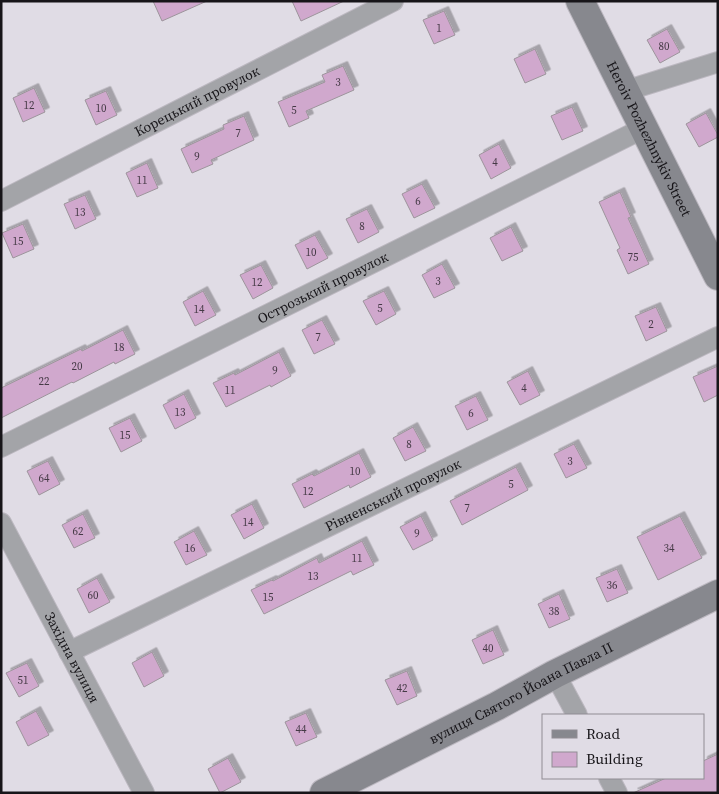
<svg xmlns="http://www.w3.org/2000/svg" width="719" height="794" font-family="'Source Serif 4',serif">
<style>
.building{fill:#d0a8cd;stroke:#9c949b;filter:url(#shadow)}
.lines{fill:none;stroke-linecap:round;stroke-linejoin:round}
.street-casing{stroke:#bcb8c0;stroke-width:22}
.secondary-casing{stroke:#bcb8c0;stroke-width:30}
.street{stroke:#a3a4a8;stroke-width:20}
.secondary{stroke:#87888e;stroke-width:28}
.labels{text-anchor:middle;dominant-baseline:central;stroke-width:4.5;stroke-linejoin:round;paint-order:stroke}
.number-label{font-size:11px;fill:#453a46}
.street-label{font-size:14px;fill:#171519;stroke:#e0dce5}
</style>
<defs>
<filter id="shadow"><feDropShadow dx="4.5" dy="-4.5" stdDeviation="0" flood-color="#0004"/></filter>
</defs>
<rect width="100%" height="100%" fill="#e0dce5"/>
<path class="building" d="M 153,1 L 207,1 L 162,21 Z
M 292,1 L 344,1 L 301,21 Z
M 444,11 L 455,35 L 434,44 L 423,20 Z
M 667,29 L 680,52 L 660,63 L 647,40 Z
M 535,49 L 546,74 L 525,83 L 514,59 Z
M 343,66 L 354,90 L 306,111 L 309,118 L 289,127 L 278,102 L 325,82 L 322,75 Z
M 34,88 L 45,112 L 23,122 L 13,98 Z
M 106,91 L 117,115 L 96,125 L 85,100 Z
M 572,107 L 583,131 L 562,140 L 551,116 Z
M 706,113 L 718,135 L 718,137 L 699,147 L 686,124 Z
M 244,116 L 254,140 L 211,160 L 213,164 L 192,173 L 181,149 L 224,129 L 223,125 Z
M 499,144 L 511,168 L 491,179 L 479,155 Z
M 147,163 L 158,188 L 137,197 L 126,173 Z
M 422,184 L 435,208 L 414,218 L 402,194 Z
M 620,192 L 631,217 L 628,218 L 649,264 L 628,274 L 617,250 L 620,248 L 599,202 Z
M 85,195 L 96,219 L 75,229 L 64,204 Z
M 367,209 L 379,232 L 358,243 L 346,219 Z
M 23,224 L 34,249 L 13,258 L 2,233 Z
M 511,227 L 523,251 L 502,261 L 490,238 Z
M 315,235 L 328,258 L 307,269 L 295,245 Z
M 442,264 L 455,288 L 434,298 L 422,275 Z
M 261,265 L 273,288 L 253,299 L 240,275 Z
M 203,291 L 216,315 L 195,326 L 183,302 Z
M 384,291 L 396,314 L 376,325 L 363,301 Z
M 656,307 L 667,331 L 646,341 L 635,316 Z
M 322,320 L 335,344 L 314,354 L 302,330 Z
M 123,330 L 135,354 L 115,364 L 114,362 L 73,383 L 72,382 L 1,418 L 1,388 L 81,349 L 82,351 Z
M 279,352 L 291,376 L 271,387 L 270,385 L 226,407 L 213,383 L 234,373 L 235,375 Z
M 718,366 L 718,395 L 704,402 L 693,377 Z
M 528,371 L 540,395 L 520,405 L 507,382 Z
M 184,394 L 196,418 L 175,429 L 163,405 Z
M 476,396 L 488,420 L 467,430 L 455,406 Z
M 130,418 L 142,441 L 121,452 L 109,428 Z
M 413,427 L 426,451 L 405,461 L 393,438 Z
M 574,444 L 587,468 L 566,478 L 554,454 Z
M 359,453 L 371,477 L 350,488 L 349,485 L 304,508 L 292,484 L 312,474 L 314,476 Z
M 48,461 L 60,484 L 39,495 L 27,471 Z
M 516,467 L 528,490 L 462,525 L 450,501 Z
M 252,504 L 264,528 L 244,539 L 231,515 Z
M 83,514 L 95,538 L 74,548 L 62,525 Z
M 421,516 L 433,540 L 413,550 L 400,527 Z
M 680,516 L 702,558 L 658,580 L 637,537 Z
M 194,531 L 207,555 L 186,565 L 174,542 Z
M 362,541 L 374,565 L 353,575 L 351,571 L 264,614 L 251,590 L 272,580 L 273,581 L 317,558 L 319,563 Z
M 617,569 L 628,593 L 607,602 L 596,578 Z
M 97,578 L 110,602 L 89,613 L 77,589 Z
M 559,594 L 570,619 L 549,628 L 538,604 Z
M 493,630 L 504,655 L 483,664 L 472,640 Z
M 152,652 L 164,676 L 144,687 L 132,663 Z
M 27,663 L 39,686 L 19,697 L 6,673 Z
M 407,671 L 417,696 L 397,705 L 385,680 Z
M 36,711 L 49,735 L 28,746 L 16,722 Z
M 306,713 L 317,737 L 296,746 L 285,722 Z
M 718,754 L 718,793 L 633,793 L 666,778 L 703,778 L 703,761 Z
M 228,758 L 241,782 L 220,793 L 208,769 Z"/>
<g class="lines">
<defs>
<g id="street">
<path d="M 625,91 L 718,62"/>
<path id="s1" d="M 1,201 L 393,1"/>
<path id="s2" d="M 1,447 L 644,128"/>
<path id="s3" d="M 1,523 L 144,793"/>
<path id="s4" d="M 69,652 L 718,337"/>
<path d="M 555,674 L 577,715"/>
<path d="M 609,778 L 617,793"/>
</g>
<g id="secondary">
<path id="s5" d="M 580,1 L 718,276"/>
<path id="s6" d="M 324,793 L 497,706 L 555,674 L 718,594"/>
</g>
</defs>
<use href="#street" class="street-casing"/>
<use href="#secondary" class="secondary-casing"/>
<use href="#street" class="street"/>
<use href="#secondary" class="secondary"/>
</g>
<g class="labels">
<g class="number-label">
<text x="439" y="28">1</text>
<text x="664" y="46">80</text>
<text x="338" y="82">3</text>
<text x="29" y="105">12</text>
<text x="101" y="108">10</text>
<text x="294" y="110">5</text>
<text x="238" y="133">7</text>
<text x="197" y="156">9</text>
<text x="495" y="162">4</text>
<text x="142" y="180">11</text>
<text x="418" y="201">6</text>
<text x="80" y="212">13</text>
<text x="362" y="226">8</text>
<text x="18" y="241">15</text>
<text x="311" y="252">10</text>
<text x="633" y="257">75</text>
<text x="438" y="281">3</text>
<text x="257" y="282">12</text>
<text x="380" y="308">5</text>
<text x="199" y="309">14</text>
<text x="651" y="324">2</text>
<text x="318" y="337">7</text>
<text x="119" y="347">18</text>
<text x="77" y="366">20</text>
<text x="275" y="370">9</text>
<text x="44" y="381">22</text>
<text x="524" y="388">4</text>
<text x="230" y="390">11</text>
<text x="180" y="412">13</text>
<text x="471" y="413">6</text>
<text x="125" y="435">15</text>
<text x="409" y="444">8</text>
<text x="570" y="461">3</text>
<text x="355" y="471">10</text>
<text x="44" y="478">64</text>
<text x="511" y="484">5</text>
<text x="308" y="491">12</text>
<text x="467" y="508">7</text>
<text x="248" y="522">14</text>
<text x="78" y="531">62</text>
<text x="417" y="533">9</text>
<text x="190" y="548">16</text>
<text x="669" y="548">34</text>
<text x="357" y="558">11</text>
<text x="313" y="576">13</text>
<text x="612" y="585">36</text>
<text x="93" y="595">60</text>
<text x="268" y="597">15</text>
<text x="554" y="611">38</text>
<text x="488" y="648">40</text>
<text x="23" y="680">51</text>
<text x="402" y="688">42</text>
<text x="301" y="729">44</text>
</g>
<g class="street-label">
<text stroke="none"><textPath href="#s1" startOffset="220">Корецький провулок</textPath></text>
<text stroke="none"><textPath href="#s5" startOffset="154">Heroiv Pozhezhnykiv Street</textPath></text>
<text stroke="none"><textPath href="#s2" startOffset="359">Острозький провулок</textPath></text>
<text stroke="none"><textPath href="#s4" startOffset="360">Рівненський провулок</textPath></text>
<text stroke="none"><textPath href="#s3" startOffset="152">Західна вулиця</textPath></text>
<text stroke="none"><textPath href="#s6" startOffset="221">вулиця Святого Йоана Павла II</textPath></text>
</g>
</g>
<rect width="719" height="794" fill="none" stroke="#171519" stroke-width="5"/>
<rect x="542" y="714" width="162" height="65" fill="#e0dce5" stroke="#908c93"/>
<rect x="552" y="730" width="25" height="8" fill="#87888e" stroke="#908c93"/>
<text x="586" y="739" font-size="15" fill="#171519">Road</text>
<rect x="552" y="752" width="25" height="15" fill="#d0a8cd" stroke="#908c93"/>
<text x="586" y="764" font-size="15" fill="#171519">Building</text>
</svg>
